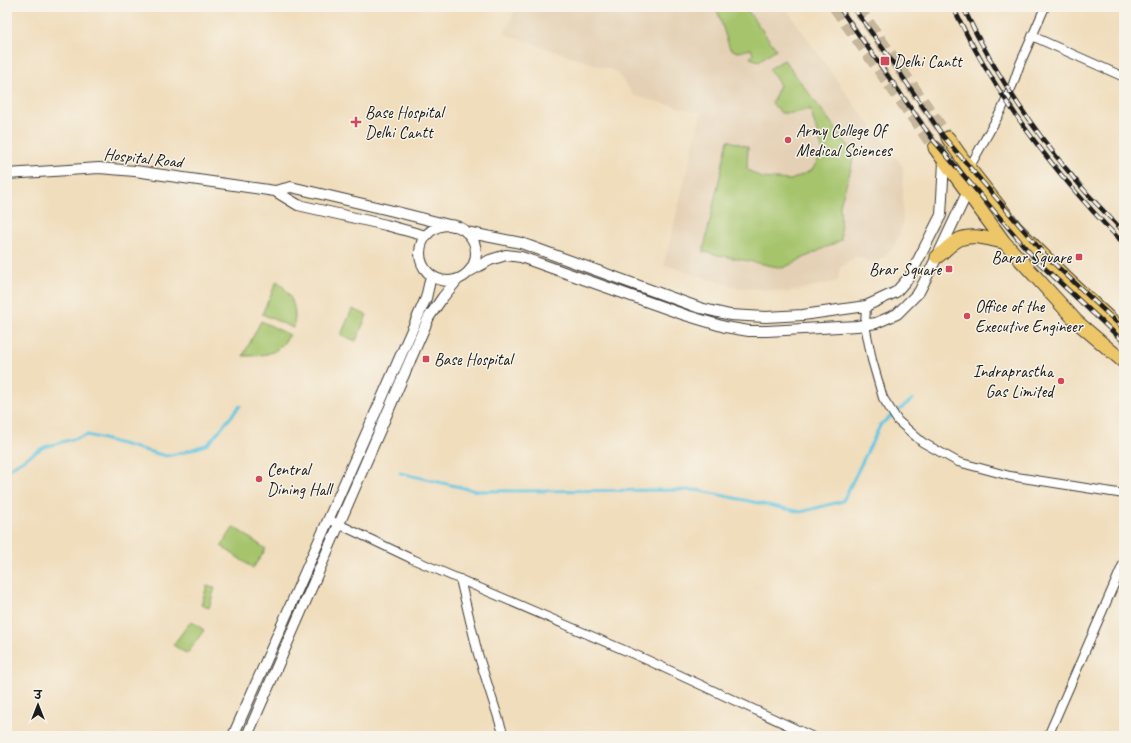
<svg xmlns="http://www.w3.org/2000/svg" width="1131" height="743" font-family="Caveat,'Playpen Sans Deva',sans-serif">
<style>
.built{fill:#e4d0b4}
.green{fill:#a5c46c;stroke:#607044}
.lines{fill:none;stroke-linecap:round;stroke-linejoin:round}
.stream{stroke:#63c6e1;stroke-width:3}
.primary-tunnel{stroke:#c6b69c;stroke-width:13;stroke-dasharray:13 6;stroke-linecap:butt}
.minor-casing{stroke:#3c3934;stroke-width:10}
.tertiary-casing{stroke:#3c3934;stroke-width:12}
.primary-casing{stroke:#3c3934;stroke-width:15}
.minor{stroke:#fff;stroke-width:8}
.tertiary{stroke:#fff;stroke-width:10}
.primary{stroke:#ecc669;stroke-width:13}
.rail-casing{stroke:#1c1c1c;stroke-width:4.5}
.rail{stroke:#f7f3e8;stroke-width:3;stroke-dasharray:9;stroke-linecap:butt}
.poi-dot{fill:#d1495b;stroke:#f7f3e8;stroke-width:1.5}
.labels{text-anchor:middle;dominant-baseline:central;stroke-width:3;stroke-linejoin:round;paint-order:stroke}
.poi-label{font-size:17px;fill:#1c1c1c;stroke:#f7f3e8;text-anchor:start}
.street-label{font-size:17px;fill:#1c1c1c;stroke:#f7f3e8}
</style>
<rect width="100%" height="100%" fill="#f7f3e8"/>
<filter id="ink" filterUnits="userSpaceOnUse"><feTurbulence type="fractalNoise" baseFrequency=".025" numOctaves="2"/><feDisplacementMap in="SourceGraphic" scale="8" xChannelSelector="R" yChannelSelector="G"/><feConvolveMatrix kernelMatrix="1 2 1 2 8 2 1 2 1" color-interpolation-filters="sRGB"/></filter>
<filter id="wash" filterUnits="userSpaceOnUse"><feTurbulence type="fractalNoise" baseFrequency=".012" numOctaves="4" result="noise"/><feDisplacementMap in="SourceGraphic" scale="16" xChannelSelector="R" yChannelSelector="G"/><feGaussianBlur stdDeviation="0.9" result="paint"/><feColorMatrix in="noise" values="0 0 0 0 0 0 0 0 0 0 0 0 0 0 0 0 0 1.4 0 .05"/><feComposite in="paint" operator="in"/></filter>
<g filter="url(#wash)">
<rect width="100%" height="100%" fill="#f0ddbc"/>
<path class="built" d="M 517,7 L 785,7 L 848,96 L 903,167 L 903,225 L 893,248 L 876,264 L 856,256 L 839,269 L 838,281 L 788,292 L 735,287 L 664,265 L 701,113 L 634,96 L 617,72 L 504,34 Z"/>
<path class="green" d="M 716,7 L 745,7 L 776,49 L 759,61 L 750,58 L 753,54 L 751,49 L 738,52 L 730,49 Z
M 784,60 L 854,153 L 851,169 L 840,205 L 841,240 L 783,268 L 703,252 L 728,140 L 748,147 L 747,169 L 761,178 L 791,180 L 812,170 L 823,152 L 810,109 L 795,113 L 781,113 L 772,103 L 780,85 L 769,69 Z
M 277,281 C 287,289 295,302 295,315 C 295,320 294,324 293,328 L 262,314 Z
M 352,309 L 367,315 L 356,341 L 341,335 Z
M 261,321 L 290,335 C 287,338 285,342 282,345 C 273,356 256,356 243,356 Z
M 234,527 L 266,549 L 253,568 L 221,546 Z
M 207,586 L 215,588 L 209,608 L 201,605 Z
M 191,621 L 204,630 L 187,654 L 173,645 Z"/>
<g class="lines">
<path class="stream" d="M 7,470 L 44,447 L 88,435 L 166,456 L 185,452 L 208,444 L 240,406
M 400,473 L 477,491 L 697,490 L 801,512 L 843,501 L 881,424 L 913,399"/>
</g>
</g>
<g filter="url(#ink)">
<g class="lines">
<path class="primary-tunnel" d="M 835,7 L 935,148
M 857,7 L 948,138"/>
<defs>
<path id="minor" d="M 1032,36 L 1124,77
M 969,168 L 1002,109 L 1013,84 L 1020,64 L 1045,7
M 866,306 L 865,325 L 872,360 L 883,398 L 898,421 L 922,442 L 958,462 L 1010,476 L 1124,494
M 328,519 L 410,558 L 645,659 L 811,736
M 460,579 L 478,654 L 504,736
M 1048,736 L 1124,562"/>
<path id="tertiary" d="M 7,174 L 99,168 L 135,171 L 275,191 L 298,205 L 386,225 L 426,236
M 275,191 L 291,187 L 389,210 L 453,226
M420 253a28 28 0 1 1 56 0a28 28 0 1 1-56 0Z
M 466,232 L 521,243 L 700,308 L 730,315 L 766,317 L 803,315 L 866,306 L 896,292 L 910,276 L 941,215 L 944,162
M 470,271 L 490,260 L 506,255 L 521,257 L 685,315 L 725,327 L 749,331 L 767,331 L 857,326 L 876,323 L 897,314 L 919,292 L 937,257 L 967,193
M 233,736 L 426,298 L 431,276
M 247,736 L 429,317 L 443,297 L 458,279"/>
<path id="primary" d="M 948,138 L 969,168 L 1016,228 L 1067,279 L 1124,332
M 935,148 L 1004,242 L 1077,322 L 1124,362
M 937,257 C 944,252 951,243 960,239 C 973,233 991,240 1004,242"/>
</defs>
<use href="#minor" class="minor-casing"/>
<use href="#tertiary" class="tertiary-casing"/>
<use href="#primary" class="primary-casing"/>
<use href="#minor" class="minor"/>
<use href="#tertiary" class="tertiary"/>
<use href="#primary" class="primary"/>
<defs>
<path id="rail" d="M 839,7 L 934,141 L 1037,261 L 1124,342
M 853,7 L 889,57 L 943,136 L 1045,255 L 1124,329
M 953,7 C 995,96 1055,174 1124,244
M 963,7 C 994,73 1036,135 1084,190 C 1097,205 1111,218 1124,232"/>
</defs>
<use href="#rail" class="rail-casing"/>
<use href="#rail" class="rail"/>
</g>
</g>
<g class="poi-dot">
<rect x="880" y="56" width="10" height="10" rx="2"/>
<path d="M354 116h4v4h4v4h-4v4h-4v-4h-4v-4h4z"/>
<circle cx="788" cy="140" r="4"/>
<rect x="1075" y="253" width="8" height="8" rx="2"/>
<rect x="945" y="265" width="8" height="8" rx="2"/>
<circle cx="967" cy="316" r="4"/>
<rect x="422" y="355" width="8" height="8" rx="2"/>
<circle cx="1061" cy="381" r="4"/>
<circle cx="259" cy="479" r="4"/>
</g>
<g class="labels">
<g class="poi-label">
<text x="894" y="61">Delhi Cantt</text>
<text x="365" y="112">Base Hospital<tspan x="365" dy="20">Delhi Cantt</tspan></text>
<text x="796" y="130">Army College Of<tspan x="796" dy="20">Medical Sciences</tspan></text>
<text x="1071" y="257" text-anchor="end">Barar Square</text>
<text x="941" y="269" text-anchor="end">Brar Square</text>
<text x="975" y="306">Office of the<tspan x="975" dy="20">Executive Engineer</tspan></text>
<text x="434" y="359">Base Hospital</text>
<text x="1053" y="371" text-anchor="end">Indraprastha<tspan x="1053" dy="20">Gas Limited</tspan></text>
<text x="267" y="469">Central<tspan x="267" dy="20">Dining Hall</tspan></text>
</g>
<g class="street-label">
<text transform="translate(143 158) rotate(6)">Hospital Road</text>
</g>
</g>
<rect width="1131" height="743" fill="none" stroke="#f7f3e8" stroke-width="24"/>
<g transform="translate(38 705)" stroke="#f7f3e8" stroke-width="3" paint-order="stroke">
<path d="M0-3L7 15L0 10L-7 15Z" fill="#1c1c1c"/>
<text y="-6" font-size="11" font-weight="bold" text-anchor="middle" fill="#1c1c1c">उ</text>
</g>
</svg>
